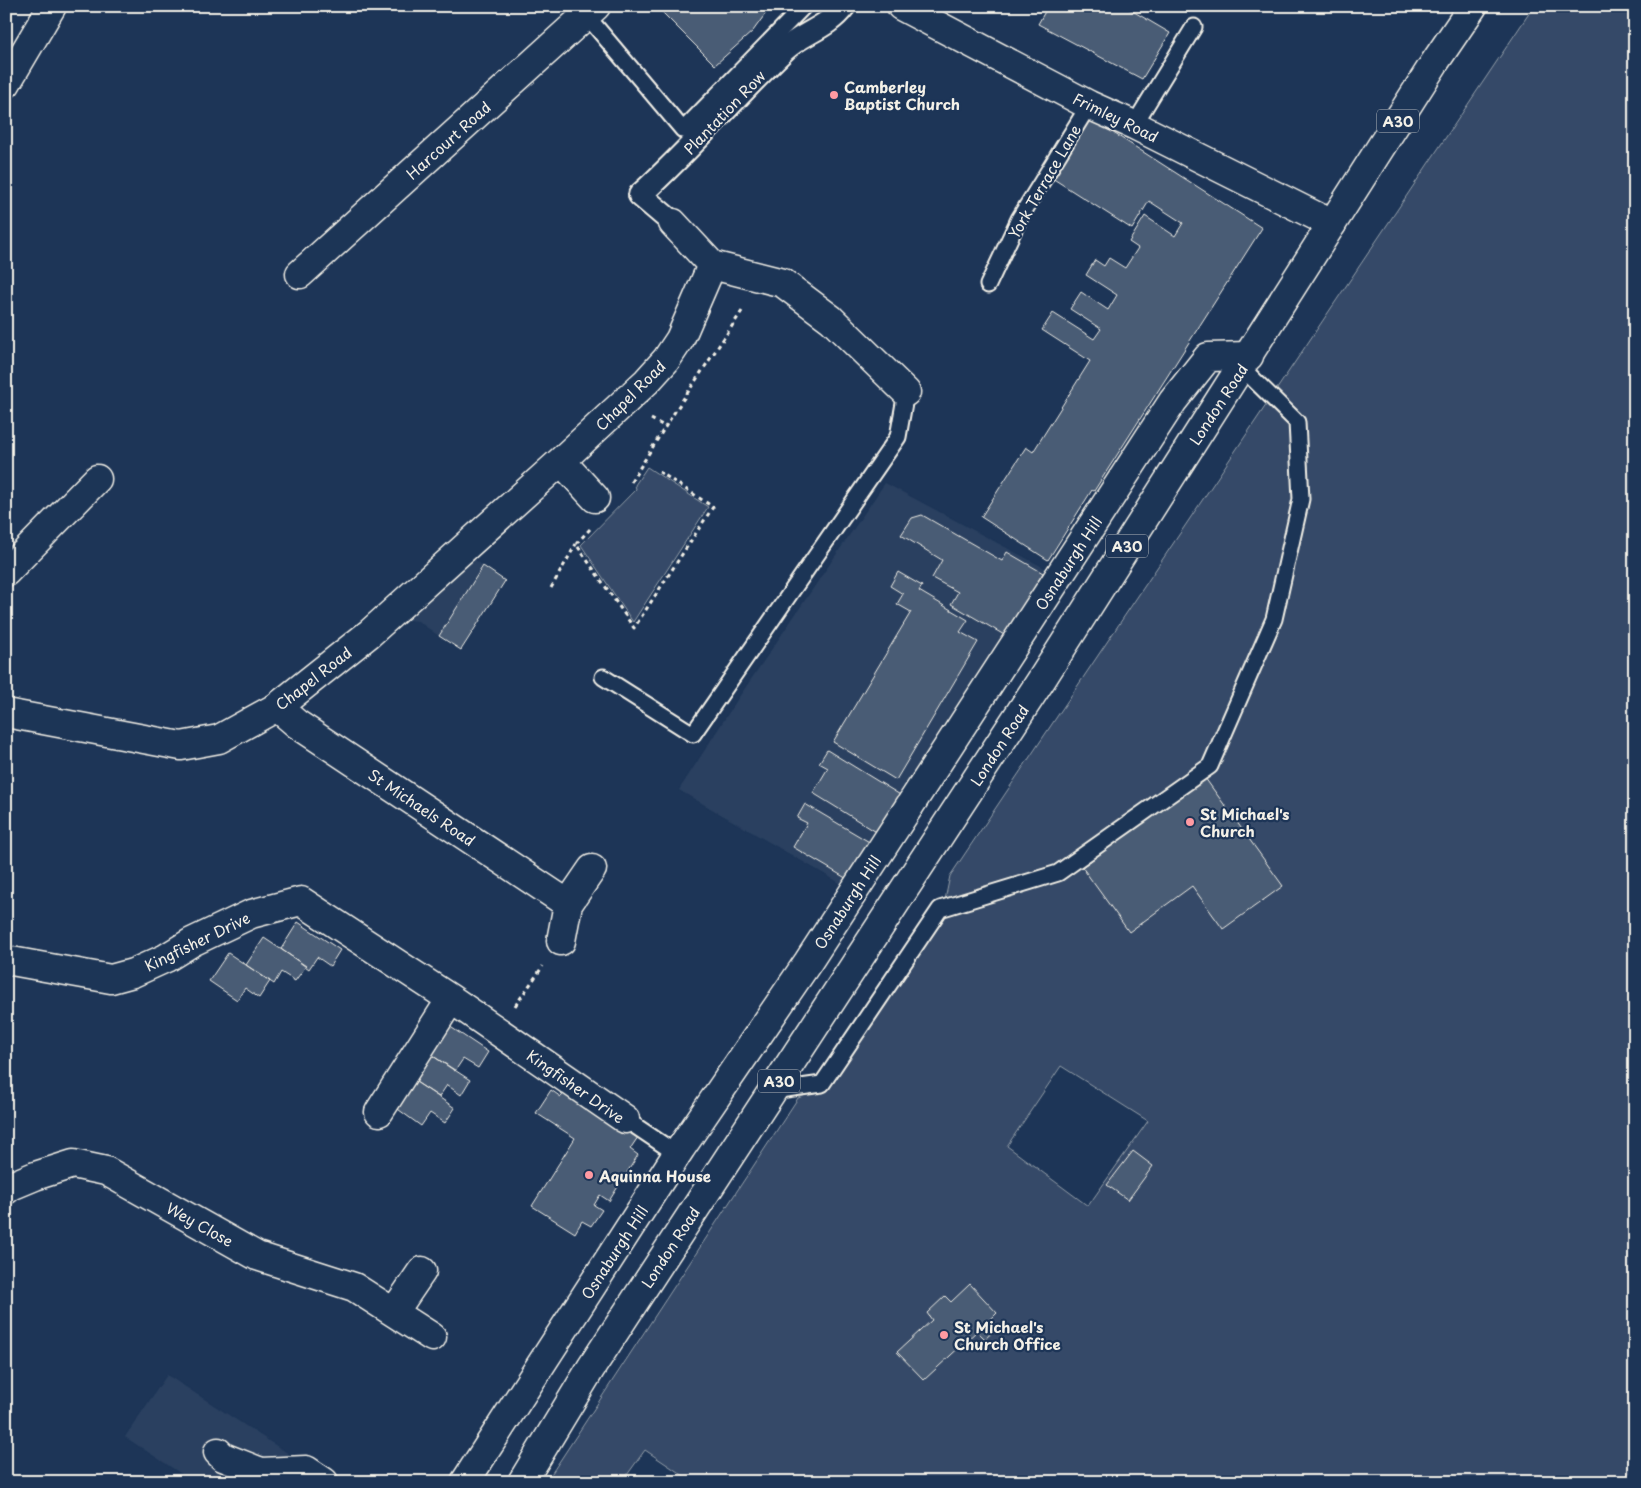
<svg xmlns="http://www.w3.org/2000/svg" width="1641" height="1488" font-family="'Playpen Sans',sans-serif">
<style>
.built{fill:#2a4060}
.green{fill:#354a67;stroke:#949ea8;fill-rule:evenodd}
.building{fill:#485b74;stroke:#f4f1e8}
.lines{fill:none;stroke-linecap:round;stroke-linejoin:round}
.service-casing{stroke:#f4f1e8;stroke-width:19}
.pedestrian-casing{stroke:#f4f1e8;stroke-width:26}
.minor-casing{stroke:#f4f1e8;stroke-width:31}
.secondary-casing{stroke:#f4f1e8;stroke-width:31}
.primary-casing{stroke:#f4f1e8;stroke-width:31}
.path{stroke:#f4f1e8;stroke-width:3;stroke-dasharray:4 4;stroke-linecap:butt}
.service{stroke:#1d3557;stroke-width:15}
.pedestrian{stroke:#1d3557;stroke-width:22}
.minor{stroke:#1d3557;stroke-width:28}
.secondary{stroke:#1d3557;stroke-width:28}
.primary{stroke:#1d3557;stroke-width:28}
.poi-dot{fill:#ff9aa2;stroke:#1d3557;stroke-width:2}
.labels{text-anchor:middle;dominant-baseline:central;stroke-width:4.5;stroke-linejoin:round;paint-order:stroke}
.shield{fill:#1d3557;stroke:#b4b9bc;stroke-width:1}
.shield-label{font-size:14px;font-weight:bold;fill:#f4f1e8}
.poi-label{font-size:15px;font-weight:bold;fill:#f4f1e8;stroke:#1d3557;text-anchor:start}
.street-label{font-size:15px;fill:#f4f1e8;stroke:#1d3557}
</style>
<rect width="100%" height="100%" fill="#1d3557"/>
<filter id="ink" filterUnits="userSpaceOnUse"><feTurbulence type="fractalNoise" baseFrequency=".02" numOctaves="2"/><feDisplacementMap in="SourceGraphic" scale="10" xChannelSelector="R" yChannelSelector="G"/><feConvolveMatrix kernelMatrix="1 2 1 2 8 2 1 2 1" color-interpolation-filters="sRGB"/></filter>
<g filter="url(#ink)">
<path class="built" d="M 885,483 L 1050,571 L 847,887 L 679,790 L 737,700 Z
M 474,559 L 483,566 L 439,636 L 418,621 L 409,620 L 402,622 Z
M 167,1375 L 332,1482 L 194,1482 L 125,1437 Z"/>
<path class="green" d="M 1534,6 L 1635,6 L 1635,1482 L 693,1482 L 645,1450 L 622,1482 L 546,1482 L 798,1098 L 827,1087 L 941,919 L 950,876 ZM 1061,1066 L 1148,1121 L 1088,1206 L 1007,1146 Z
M 647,467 L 708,507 L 633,622 L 581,545 L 636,489 L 635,485 Z"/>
<path class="building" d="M 667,6 L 771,6 L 753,31 L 715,65 L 661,11 Z
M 1048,6 L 1124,6 L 1170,33 L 1142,79 L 1038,24 Z
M 1090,118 L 1262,228 L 1094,491 L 1092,490 L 1048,560 L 981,517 L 1026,447 L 1033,452 L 1090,361 L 1042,330 L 1053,313 L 1094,339 L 1101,329 L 1070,309 L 1081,292 L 1108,310 L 1117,295 L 1086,275 L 1095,260 L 1104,266 L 1109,258 L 1125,268 L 1138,248 L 1129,242 L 1145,216 L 1175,236 L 1183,223 L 1149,201 L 1132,229 L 1052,178 Z
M 6,275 L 10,276 L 6,291 Z
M 922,515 L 1002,561 L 1007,552 L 1043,573 L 1006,636 L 951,604 L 958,592 L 932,578 L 942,560 L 901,535 L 912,518 Z
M 483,566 L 505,581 L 461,650 L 439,636 Z
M 898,572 L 922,586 L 919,591 L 968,620 L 960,632 L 978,642 L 896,780 L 833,742 L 911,612 L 897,604 L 903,594 L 890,586 Z
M 827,750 L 902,796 L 878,833 L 813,793 L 828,768 L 819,763 Z
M 1205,778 L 1283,886 L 1223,929 L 1192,886 L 1129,932 L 1082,867 Z
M 805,804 L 871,843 L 849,880 L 793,847 L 807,823 L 797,818 Z
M 298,922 L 340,950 L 330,966 L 317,957 L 309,969 L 281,949 Z
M 264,938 L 306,966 L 295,981 L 281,972 L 274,984 L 246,965 Z
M 228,953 L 270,981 L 259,998 L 245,988 L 237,1000 L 209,981 Z
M 449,1026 L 488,1052 L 478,1068 L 463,1059 L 455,1071 L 430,1054 Z
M 430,1054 L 470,1080 L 461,1095 L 447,1085 L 439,1097 L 413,1080 Z
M 413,1080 L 455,1108 L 445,1123 L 430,1113 L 421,1126 L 395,1107 Z
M 551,1090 L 561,1097 L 566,1091 L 638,1137 L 630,1149 L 638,1155 L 609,1201 L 600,1195 L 594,1205 L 602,1210 L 591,1226 L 582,1221 L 575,1233 L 532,1206 L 575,1138 L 536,1113 Z
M 1133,1151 L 1153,1166 L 1128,1200 L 1107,1185 Z
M 970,1284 L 997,1313 L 991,1319 L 998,1327 L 985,1339 L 977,1331 L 924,1380 L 897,1352 L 932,1320 L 927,1313 L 945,1296 L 951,1302 Z"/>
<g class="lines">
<defs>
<path id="service" d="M 586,15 L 683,130 L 804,6
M 1134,125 L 1194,27
M 988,285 L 1019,219 L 1089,105
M 603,677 L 693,734 L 898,437 L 906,392
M 772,1091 L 822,1084 L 940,909 L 1058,873 L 1210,766 L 1274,619 L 1301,499 L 1297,422 L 1241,367
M 625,1119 L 677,1154"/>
<path id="pedestrian" d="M 673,223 L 640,195 C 690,150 734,98 783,51 C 801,33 827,29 844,6"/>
<path id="minor" d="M 6,84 L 52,6
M 673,223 L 712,265 L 783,283 L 831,319 L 906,392
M 300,274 L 596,6
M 561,461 L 595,498
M 6,572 L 97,479
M 277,707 L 297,724 L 568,904
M 6,713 L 181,746 L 219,739 L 277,707 L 370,633 L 561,461 L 647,381 L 666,360 L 680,339 L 712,265
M 561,941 L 568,904 L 592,869
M 6,960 L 111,979 L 133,973 L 166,958 L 192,942 L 251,914 L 301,901 L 451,999 L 625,1119
M 379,1112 L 451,999
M 6,1190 L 11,1186 L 35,1176 L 73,1164 L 106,1171 L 257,1256 L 354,1287 L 432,1337
M 394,1312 L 422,1271
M 218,1452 L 223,1457 L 261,1472 L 306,1470 L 324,1482
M 465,1482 L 681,1148 L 808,962 L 1173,401 L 1208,357 L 1249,356"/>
<path id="secondary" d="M 901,6 L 1089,105 L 1134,125 L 1332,224"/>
<path id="primary" d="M 522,1482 L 591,1368 L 1040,682 L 1435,62 L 1473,6"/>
</defs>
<use href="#service" class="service-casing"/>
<use href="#pedestrian" class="pedestrian-casing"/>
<use href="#minor" class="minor-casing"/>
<use href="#secondary" class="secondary-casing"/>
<use href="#primary" class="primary-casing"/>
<path class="path" d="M 651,419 L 666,427
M 631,482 L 672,416 L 742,311
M 590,529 L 576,544 L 634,628 L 713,507 L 658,471
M 551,588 L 576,544
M 515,1006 L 543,966"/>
<use href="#service" class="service"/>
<use href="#pedestrian" class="pedestrian"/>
<use href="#minor" class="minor"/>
<use href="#secondary" class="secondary"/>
<use href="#primary" class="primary"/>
</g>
</g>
<g class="poi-dot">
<circle cx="834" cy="95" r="5"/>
<circle cx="1190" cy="822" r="5"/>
<circle cx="589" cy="1175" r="5"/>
<circle cx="944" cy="1335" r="5"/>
</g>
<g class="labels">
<g class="shield">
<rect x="1377" y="109.5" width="42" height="23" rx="4"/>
<rect x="1106" y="534.5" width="42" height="23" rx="4"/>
<rect x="758" y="1069.5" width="42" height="23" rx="4"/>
</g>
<g class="shield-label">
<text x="1398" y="121">A30</text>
<text x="1127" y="546">A30</text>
<text x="779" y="1081">A30</text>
</g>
<g class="poi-label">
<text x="844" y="86">Camberley<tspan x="844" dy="17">Baptist Church</tspan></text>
<text x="1200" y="813">St Michael's<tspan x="1200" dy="17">Church</tspan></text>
<text x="599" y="1175">Aquinna House</text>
<text x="954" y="1326">St Michael's<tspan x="954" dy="17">Church Office</tspan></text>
</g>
<g class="street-label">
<text transform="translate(724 112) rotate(-46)">Plantation Row</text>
<text transform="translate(1116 117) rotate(26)">Frimley Road</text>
<text transform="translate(448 140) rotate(-42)">Harcourt Road</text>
<text transform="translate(1044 181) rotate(-60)">York Terrace Lane</text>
<text transform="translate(630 395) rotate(-45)">Chapel Road</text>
<text transform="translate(1218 404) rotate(-57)">London Road</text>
<text transform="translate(1068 563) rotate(-57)">Osnaburgh Hill</text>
<text transform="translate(313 678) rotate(-38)">Chapel Road</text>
<text transform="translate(999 745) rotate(-57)">London Road</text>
<text transform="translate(422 807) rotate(34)">St Michaels Road</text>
<text transform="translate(847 902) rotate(-57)">Osnaburgh Hill</text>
<text transform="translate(197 941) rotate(-26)">Kingfisher Drive</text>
<text transform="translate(576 1086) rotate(35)">Kingfisher Drive</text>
<text transform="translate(200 1224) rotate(29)">Wey Close</text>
<text transform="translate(670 1247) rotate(-57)">London Road</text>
<text transform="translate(614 1252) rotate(-57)">Osnaburgh Hill</text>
</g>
</g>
<rect width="1641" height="1488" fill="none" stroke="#1d3557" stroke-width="25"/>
<rect x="12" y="12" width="1616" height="1463" fill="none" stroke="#f4f1e8" stroke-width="2" filter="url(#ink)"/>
</svg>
